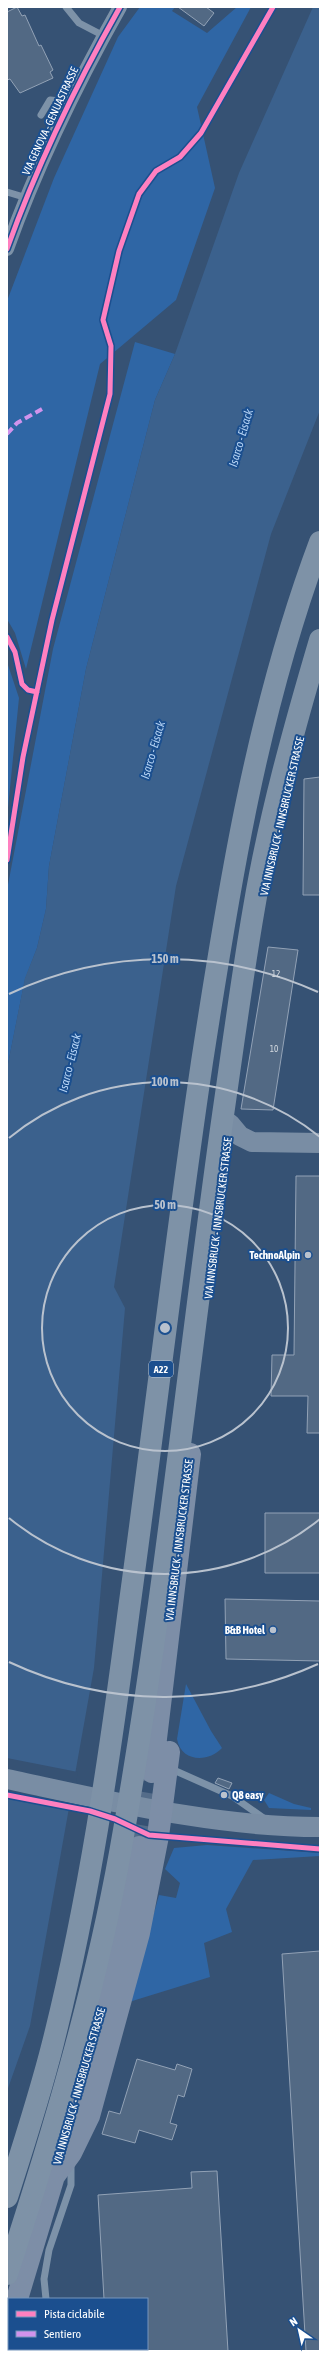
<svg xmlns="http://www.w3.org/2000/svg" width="327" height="2358" font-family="'Asap Condensed',sans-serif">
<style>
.green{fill:#2f66a5}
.water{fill:#3b618d}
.pier{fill:#365274}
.building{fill:#526984;stroke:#92a2b6}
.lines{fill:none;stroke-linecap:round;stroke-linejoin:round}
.primary-tunnel{stroke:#546c89;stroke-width:22;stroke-dasharray:22 11;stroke-linecap:butt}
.service{stroke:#7d92a8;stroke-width:7}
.minor{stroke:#7d92a8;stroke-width:14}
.secondary{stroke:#798da4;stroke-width:20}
.primary{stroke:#7d8ea7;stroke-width:22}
.motorway-bridge{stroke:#7e92a7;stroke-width:22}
.quiet{stroke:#d193ec;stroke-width:4;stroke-dasharray:8 4;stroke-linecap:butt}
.cycleway-casing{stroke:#1b4f8f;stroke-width:8}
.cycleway{stroke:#ff80c0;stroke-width:5}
.ring{fill:none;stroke:#b9c2ce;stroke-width:2}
.poi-dot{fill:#b9c2ce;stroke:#1b4f8f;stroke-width:1.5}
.labels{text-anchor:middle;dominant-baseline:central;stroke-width:4;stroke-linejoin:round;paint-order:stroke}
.number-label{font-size:9px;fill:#d4dae0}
.shield{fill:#1b4f8f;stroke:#bbcadd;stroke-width:1}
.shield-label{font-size:10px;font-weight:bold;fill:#fff}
.street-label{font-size:11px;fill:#fff;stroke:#1b4f8f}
.poi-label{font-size:11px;font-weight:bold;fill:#fff;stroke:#1b4f8f;text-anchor:end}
.water-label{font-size:12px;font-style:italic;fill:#b5d3f5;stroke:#1b4f8f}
.centre{fill:#b9c2ce;stroke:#1b4f8f;stroke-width:2}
.ring-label{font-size:12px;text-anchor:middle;font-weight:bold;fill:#b9c2ce;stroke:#1b4f8f;stroke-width:4;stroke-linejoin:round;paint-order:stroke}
</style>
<rect width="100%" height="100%" fill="#365274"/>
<path class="green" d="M 140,7 L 175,7 L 172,11 L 207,33 L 237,7 L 251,7 L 197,107 L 215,188 L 176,300 L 100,364 L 26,669 L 15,633 L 7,619 L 7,301 L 54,178 L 118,37 Z
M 135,342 L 175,354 L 155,400 L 86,669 L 49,866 L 46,909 L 37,948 L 25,979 L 7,1069 L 7,890 L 53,649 Z
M 7,662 L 19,698 L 7,818 Z
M 186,1684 L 211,1731 L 222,1748 C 208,1763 181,1762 177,1739 Z
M 269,1793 L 294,1804 L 311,1808 L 311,1810 L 269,1808 L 264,1800 Z
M 207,1845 L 320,1853 L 320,1856 L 253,1860 L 226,1909 L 232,1932 L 204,1943 L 210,1977 L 129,2002 L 159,1895 L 176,1898 L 180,1883 L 165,1869 L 174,1848 Z"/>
<path class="water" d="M 313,7 L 320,7 L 320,410 L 271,534 L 176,886 L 114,1287 L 125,1308 L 94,1668 L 30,2026 L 7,2091 L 7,1069 L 25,978 L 37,948 L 46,909 L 49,866 L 86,669 L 155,400 L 175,354 L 239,173 Z"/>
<path class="pier" d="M 7,1758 L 78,1772 L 71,1811 L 7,1798 Z"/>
<path class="building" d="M 17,7 L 22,16 L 25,15 L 39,46 L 41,45 L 53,70 L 50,72 L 53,78 L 20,93 L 10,79 L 7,80 L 7,12 Z
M 178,7 L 206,7 L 214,13 L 204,26 Z
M 320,777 L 320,895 L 303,895 L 304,779 Z
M 268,947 L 298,950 L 273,1110 L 241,1109 Z
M 296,1176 L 320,1176 L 320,1433 L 307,1433 L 308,1396 L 271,1396 L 272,1355 L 294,1355 Z
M 265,1513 L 320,1513 L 320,1573 L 265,1573 Z
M 225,1599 L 320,1601 L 320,1661 L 226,1659 Z
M 218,1778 L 232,1783 L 229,1789 L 215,1783 Z
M 320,1951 L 320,2351 L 306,2351 L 282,1954 Z
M 137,2059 L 175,2070 L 177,2064 L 192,2069 L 184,2097 L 178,2095 L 170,2123 L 177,2125 L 172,2140 L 139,2130 L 135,2143 L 102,2134 L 109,2111 L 120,2114 Z
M 217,2171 L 228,2351 L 147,2351 L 147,2299 L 104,2299 L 98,2195 L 192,2188 L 191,2172 Z"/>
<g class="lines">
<path class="primary-tunnel" d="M 139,1847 L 152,1772"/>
<path class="service" d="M 66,7 L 79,23 L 104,36
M 41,115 L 50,100 L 70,102
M 7,192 L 27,198
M 169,1768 L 232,1796 L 265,1819
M 46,2299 L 44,2279 L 49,2250 L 71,2185 L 71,2163
M 38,2351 L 39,2349"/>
<path class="minor" d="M 7,249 C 37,165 76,85 120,7"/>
<path class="secondary" d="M 230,1124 L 240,1136 L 252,1142 L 320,1143
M 7,1779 C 111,1801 213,1827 320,1827"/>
<path class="primary" d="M 152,1772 L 190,1454
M 52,2179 L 71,2153 L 89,2116 L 139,1933 L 158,1836 L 169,1752
M 17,2299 L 91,2053 L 139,1847
M 7,2334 L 9,2327"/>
<path class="motorway-bridge" d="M 7,2197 C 23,2147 40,2095 53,2043 C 89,1900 110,1755 129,1609 C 154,1427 175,1244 202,1062 C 229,886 257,710 320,542
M 7,2274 C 52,2136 94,1996 120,1853 C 164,1609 188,1361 223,1115 C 233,1046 242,977 254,908 C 269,818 294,728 320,640"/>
<path class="quiet" d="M 7,434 L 17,423 L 42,409"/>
<defs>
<path id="cycleway" d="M 7,249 C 37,165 76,85 120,7
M 7,637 L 15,652 L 22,684 L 28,690 L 37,692
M 7,860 L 23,757 L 52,620 L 110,394 L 111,346 L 103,320 L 119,251 L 139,194 L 156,171 L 180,157 L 201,133 L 273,7
M 7,1795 L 90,1811 L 115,1819 L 149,1835 L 320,1849"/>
</defs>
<use href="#cycleway" class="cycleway-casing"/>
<use href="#cycleway" class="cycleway"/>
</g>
<g class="ring">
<circle cx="165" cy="1328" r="123"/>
<path d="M320 1519A246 246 0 0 1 9 1518M9 1138A246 246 0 0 1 320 1137"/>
<path d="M318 1664A369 369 0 0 1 9 1662M9 994A369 369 0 0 1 318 992"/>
</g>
<g class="poi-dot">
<circle cx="308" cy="1255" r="4"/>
<circle cx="273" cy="1630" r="4"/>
<circle cx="224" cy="1795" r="4"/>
</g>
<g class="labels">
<g class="number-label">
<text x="276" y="974">12</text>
<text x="274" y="1049">10</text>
</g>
<rect class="shield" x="149" y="1361" width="24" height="16" rx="3"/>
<g class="shield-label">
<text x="161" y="1369">A22</text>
</g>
<g class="street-label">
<text transform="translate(50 121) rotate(-65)">VIA GENOVA - GENUASTRASSE</text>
<text transform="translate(282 816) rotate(-77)">VIA INNSBRUCK - INNSBRUCKER STRASSE</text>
<text transform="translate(218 1218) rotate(-83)">VIA INNSBRUCK - INNSBRUCKER STRASSE</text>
<text transform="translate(179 1540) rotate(-83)">VIA INNSBRUCK - INNSBRUCKER STRASSE</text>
<text transform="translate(79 2086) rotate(-74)">VIA INNSBRUCK - INNSBRUCKER STRASSE</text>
</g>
<g class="poi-label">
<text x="300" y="1255">TechnoAlpin</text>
<text x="265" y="1630">B&amp;B Hotel</text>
<text x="232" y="1795" text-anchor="start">Q8 easy</text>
</g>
<g class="water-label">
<text transform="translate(241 438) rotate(-74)">Isarco - Eisack</text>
<text transform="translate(153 750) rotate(-74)">Isarco - Eisack</text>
<text transform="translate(70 1063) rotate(-76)">Isarco - Eisack</text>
</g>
</g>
<circle cx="165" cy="1328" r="6" class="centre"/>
<g class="ring-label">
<text x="165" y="963">150 m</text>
<text x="165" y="1086">100 m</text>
<text x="165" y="1209">50 m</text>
</g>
<rect width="327" height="2358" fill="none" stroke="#ffffff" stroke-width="16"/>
<rect x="8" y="2298" width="140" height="52" fill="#1b4f8f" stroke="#7695bc"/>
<rect x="16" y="2311" width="20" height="6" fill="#ff80c0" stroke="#7695bc"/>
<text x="44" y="2318" font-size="12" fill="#ffffff">Pista ciclabile</text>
<rect x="16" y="2331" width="20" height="6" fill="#d193ec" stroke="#7695bc"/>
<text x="44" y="2338" font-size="12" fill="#ffffff">Sentiero</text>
<g transform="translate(299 2330) rotate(326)" stroke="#1b4f8f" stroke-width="3" paint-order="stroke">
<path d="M0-3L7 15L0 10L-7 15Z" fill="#ffffff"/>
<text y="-6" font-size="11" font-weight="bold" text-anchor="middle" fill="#ffffff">N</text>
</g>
</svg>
